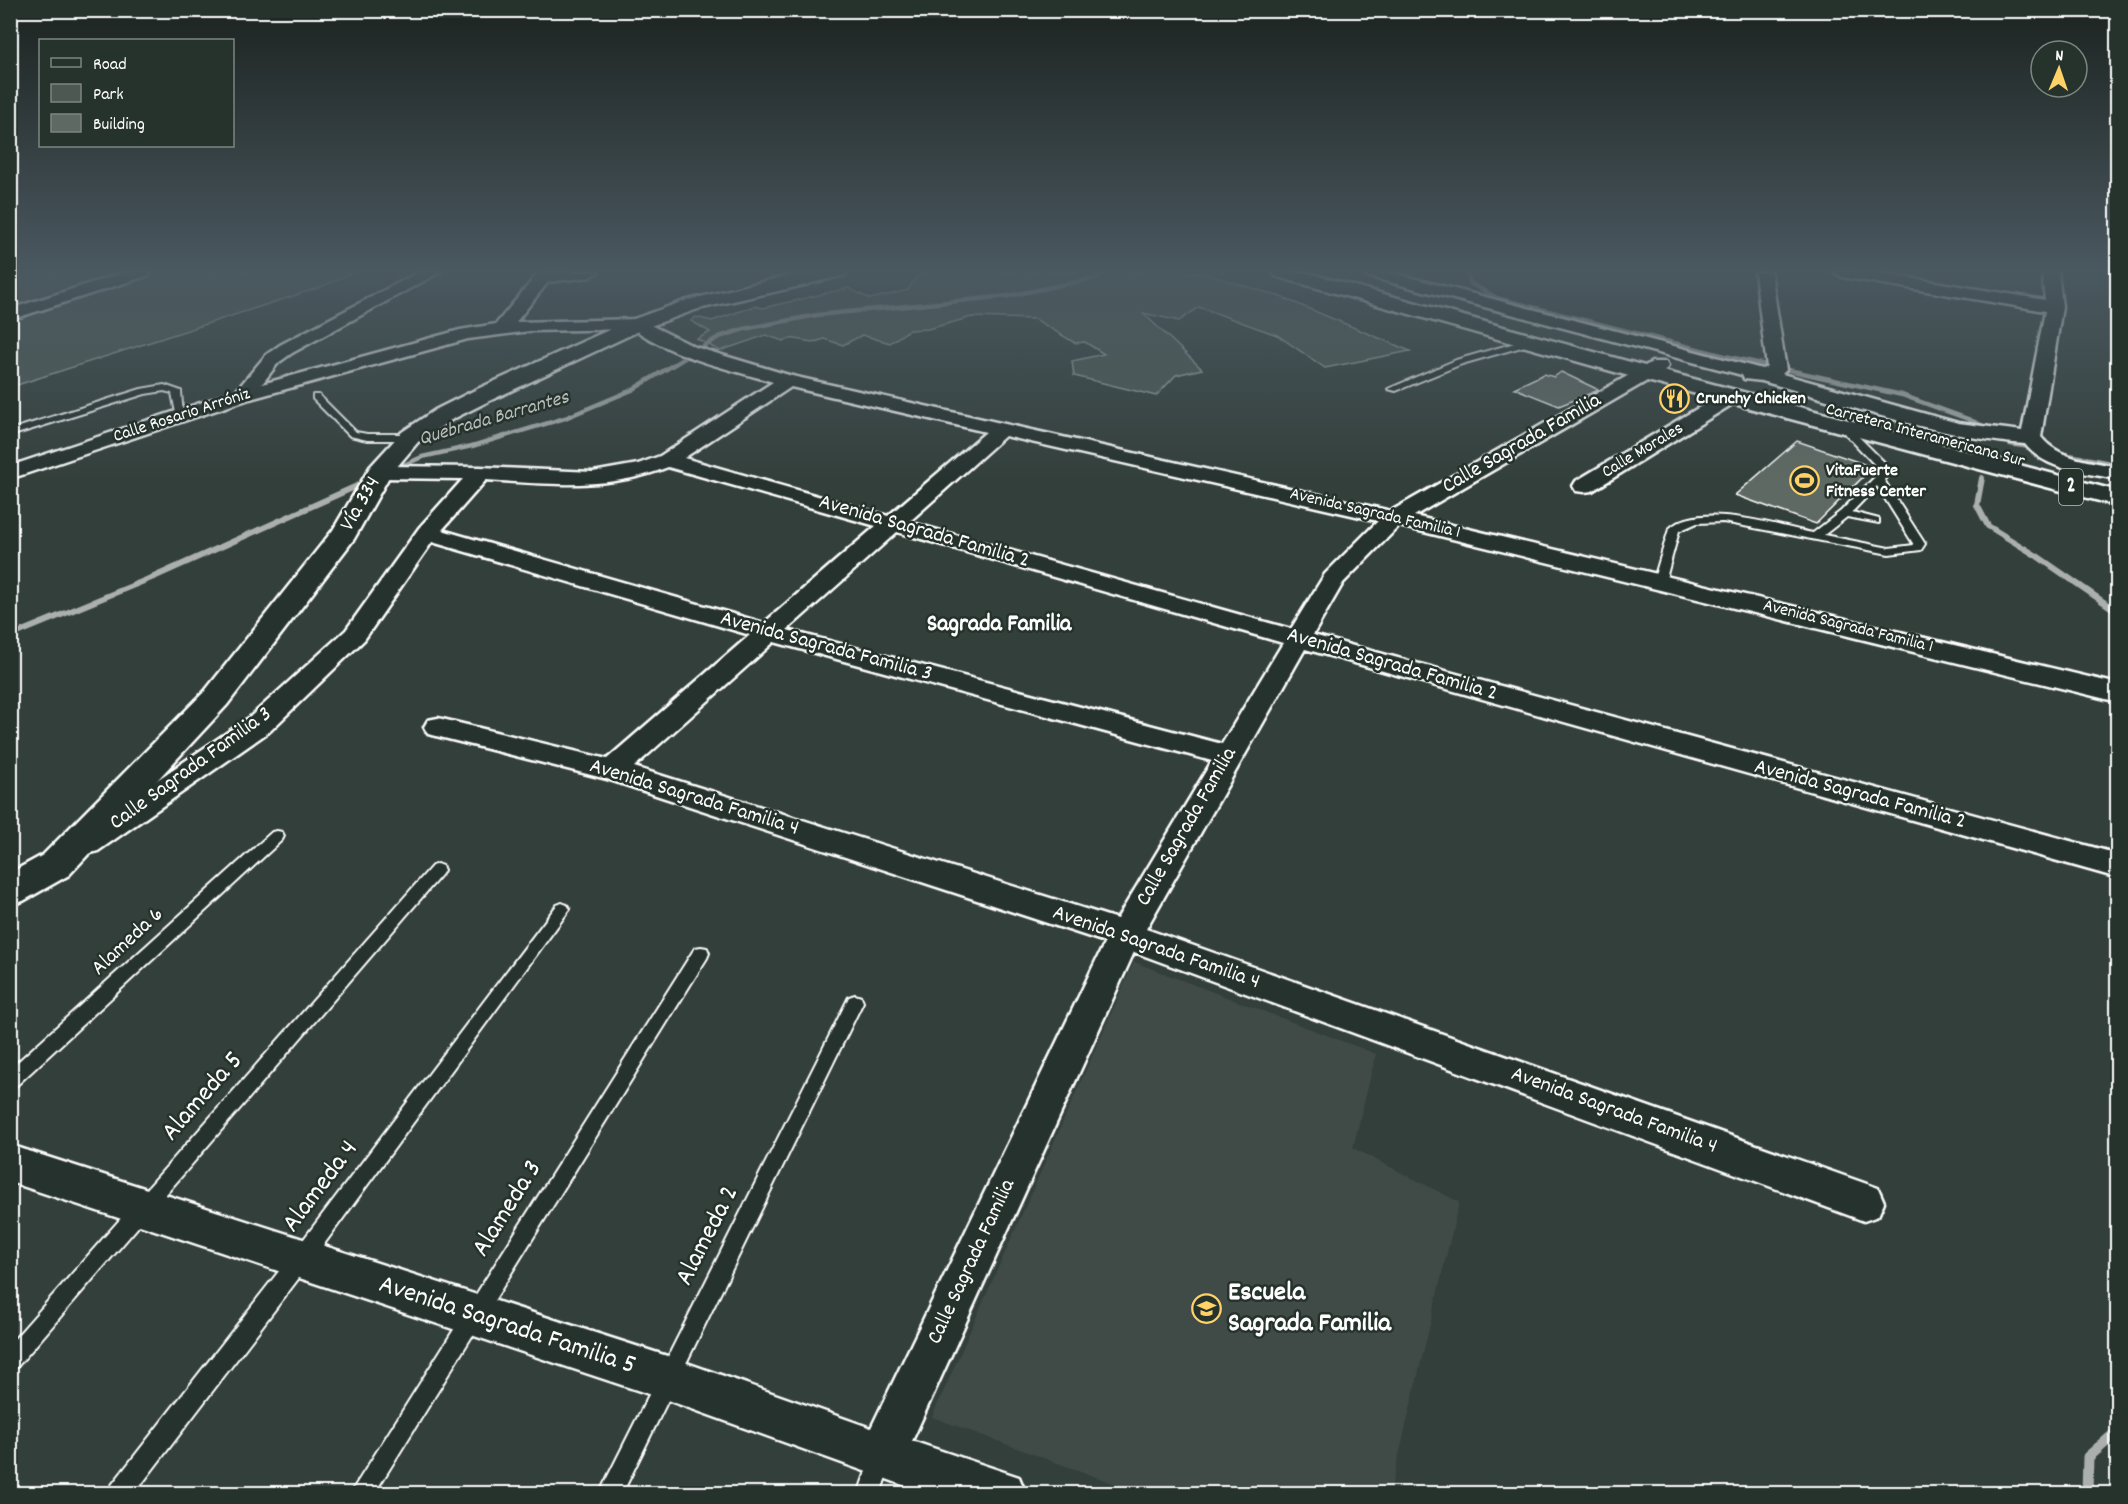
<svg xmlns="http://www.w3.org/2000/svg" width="2128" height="1504" font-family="Dekko,sans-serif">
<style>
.built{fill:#404c47}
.green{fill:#4d5853;stroke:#a6aca9;stroke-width:1.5}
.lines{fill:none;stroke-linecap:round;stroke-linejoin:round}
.stream-far2{stroke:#abb0ae;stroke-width:4.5}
.stream-far1{stroke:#abb0ae;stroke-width:6}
.stream{stroke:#abb0ae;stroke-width:11}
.building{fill:#5f6964;stroke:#fff;stroke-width:1.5}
.lane-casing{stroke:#fff;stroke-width:4}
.street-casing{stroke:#fff;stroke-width:5}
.secondary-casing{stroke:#fff;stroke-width:5}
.highway-casing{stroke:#fff;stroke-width:5}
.lane{fill:#26332d;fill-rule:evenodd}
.street{fill:#26332d;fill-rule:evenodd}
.secondary{fill:#26332d;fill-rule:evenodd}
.highway{fill:#26332d;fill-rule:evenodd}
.labels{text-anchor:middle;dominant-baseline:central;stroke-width:5;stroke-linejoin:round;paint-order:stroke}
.far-poi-label{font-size:18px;font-weight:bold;fill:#fff;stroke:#26332d;text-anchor:start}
.far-street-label{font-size:18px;fill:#fff;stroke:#26332d}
.far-water-label{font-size:20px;font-style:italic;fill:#b9bdbc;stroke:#26332d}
.shield{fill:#26332d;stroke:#bec2c0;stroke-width:1.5}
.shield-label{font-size:21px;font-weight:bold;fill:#fff}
.street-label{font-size:22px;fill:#fff;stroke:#26332d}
.neighbourhood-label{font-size:24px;font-weight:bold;fill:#fff;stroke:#26332d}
.near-street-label{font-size:27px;fill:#fff;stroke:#26332d}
.near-poi-label{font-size:27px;font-weight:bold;fill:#fff;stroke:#26332d;text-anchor:start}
</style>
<rect width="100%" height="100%" fill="#333f3a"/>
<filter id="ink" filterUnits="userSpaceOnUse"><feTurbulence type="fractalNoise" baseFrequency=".0167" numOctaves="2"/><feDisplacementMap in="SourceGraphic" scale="12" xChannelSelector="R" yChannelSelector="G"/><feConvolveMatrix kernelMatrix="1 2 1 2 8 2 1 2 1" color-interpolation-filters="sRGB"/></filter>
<g filter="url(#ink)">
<path class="built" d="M 1134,962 L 1376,1054 L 1353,1148 L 1459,1202 L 1390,1493 L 1140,1493 L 932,1417 Z"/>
<path class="green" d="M 10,272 L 354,272 L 321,287 L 11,387 Z
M 932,272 L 1199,272 L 1281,297 L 1410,351 L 1325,368 L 1277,335 L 1199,307 L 1179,321 L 1143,313 L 1202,369 L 1176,375 L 1156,396 L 1074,376 L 1072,361 L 1104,354 L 1085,342 L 1075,343 L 1035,319 L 972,317 L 928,329 L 909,330 L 890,343 L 862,335 L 843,345 L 824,339 C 805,347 800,334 783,341 L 766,335 L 720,351 L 697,339 L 710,332 L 691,321 L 696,317 L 712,321 L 755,306 L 763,308 L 848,288 L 870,299 L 908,290 L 916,277 Z"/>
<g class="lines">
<path class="stream-far2" d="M 1467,272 L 1470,283 L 1497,298 L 1725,356 L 1902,395 L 1968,419 L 1992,430 L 2010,444 L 2036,448
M 2054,452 L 2110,463 L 2118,462
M 397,468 L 422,457 L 472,446 L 565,418 L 632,390 L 719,337 L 744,329 L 817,315 L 1008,296 L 1095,278 L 1106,272"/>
<path class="stream-far1" d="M 392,470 L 400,467
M 1982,478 L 1977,505 L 1988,526 L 2037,556 L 2118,612
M 10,636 L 156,576 L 368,481"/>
<path class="stream" d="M 2087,1494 L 2088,1457 L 2118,1431"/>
</g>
<path class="building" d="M 1561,372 L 1599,390 L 1559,406 L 1514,388 L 1544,374 L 1554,377 Z
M 1797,441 L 1873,467 L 1816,524 L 1735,495 Z"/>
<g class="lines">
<defs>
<path id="lane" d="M 1529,339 L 1532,340 L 1532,344 L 1462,364 L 1396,391 L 1388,389 L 1456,360 Z
M 164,385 L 181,391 L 183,418 L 177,418 L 172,393 L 164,391 L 145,394 L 10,436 L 10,430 L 141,389 Z
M 313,395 L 319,395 L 356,432 L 367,434 L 410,434 L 415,437 L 410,440 L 367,440 L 350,436 L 313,399 Z
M 1844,424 L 1847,425 L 1884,462 L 1888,475 L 1884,480 L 1925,544 L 1921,550 L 1889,554 L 1723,522 L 1697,523 L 1679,531 L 1665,582 L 1663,584 L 1655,584 L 1653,582 L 1669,529 C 1698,500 1777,526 1813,533 L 1841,511 L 1878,474 L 1875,465 L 1839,427 ZM 1877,486 L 1914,545 L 1889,548 L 1824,535 L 1847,517 L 1879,523 L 1879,519 L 1852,512 Z
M 277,831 L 282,832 L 284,836 L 282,840 L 16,1086 L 10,1089 L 10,1069 L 272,832 Z
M 437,864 L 442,866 L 444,870 L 442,874 L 17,1367 L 10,1370 L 10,1344 L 432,866 Z
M 562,903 L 567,905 L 570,909 L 567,913 L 308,1266 L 134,1494 L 108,1494 L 111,1486 L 294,1252 L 557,905 Z
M 701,947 L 707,948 L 709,953 L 707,958 L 374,1494 L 350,1494 L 695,948 Z
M 855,995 L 861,997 L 863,1002 L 622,1494 L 599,1494 L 849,997 Z
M 882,1446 L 890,1449 L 893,1457 L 880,1494 L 858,1494 L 874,1449 Z"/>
<path id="street" d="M 126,272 L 151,272 L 149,275 L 10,320 L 10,309 Z
M 419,272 L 440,272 L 292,353 L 278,363 L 262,384 L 460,330 L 496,324 L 539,272 L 598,272 L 590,277 L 548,282 L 516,322 L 638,319 L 695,347 L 792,376 L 1391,511 L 1652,362 L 1666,362 L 1668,366 L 1666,370 L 1414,516 L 2118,684 L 2118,702 L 1399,526 L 1343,583 L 1313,635 L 2118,854 L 2118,878 L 1305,649 L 1146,929 L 1864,1183 L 1878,1188 L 1884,1202 L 1878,1216 L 1864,1221 L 1134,952 L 912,1441 L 1019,1477 L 1026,1494 L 928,1494 L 667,1400 L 10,1182 L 10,1145 L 667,1356 L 871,1428 L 1105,942 L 607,779 L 428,734 L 424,727 L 428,720 L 438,718 L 607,759 L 750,635 L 432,542 L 364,640 L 270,731 L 98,851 L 87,854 L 76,851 L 72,843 L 76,835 L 250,717 L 346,630 L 419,528 L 463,479 L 379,478 L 371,477 L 368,472 L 371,467 L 379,466 L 480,467 L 593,472 L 638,464 L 660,456 L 773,382 C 726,368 675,358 634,329 L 530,331 L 468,339 L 250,399 L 10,479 L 10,466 L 236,391 L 266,355 L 280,345 ZM 791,387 L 986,432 L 888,516 L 684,458 ZM 1005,436 L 1378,521 L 1325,574 L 1291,629 L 909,522 ZM 668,467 L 876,526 L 764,623 L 442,530 L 486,480 C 547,484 610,491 668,467 ZM 897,532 L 1283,643 L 1222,744 L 787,630 ZM 774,642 L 1212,761 L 1117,919 L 634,767 Z
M 816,272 L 847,272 L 845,275 L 802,285 L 794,280 L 796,277 Z
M 1361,272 L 1389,272 L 1762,369 L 1767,367 L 1755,272 L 1771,272 L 1786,370 L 1782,374 L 1958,423 L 2022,431 L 2045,311 L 1842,277 L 1834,272 L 1873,272 L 2045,300 L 2042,272 L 2058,272 L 2062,307 L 2041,437 C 2059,460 2092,461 2118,467 L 2118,479 C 2086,473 2046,471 2025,444 C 1935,437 1848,405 1762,381 L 1744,379 L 1742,375 L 1363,275 Z
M 1732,390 L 1739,392 L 1742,396 L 1739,400 L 1592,491 L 1584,492 L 1576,491 L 1573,486 L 1576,481 L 1725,392 Z"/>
<path id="secondary" d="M 803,272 L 826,272 L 809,284 L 698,309 L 645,328 L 489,401 L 451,420 L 418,442 L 390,475 L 354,539 L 227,705 L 69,875 L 23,901 L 10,905 L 10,873 L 43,855 L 205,691 L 333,530 L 370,467 L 402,432 L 435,410 L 473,391 L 631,320 L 684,301 Z"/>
<path id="highway" d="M 1273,272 L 1304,272 L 1652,368 L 2118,491 L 2118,506 L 1636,378 L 1275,276 Z"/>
</defs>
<use href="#lane" class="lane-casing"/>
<use href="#street" class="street-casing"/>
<use href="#secondary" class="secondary-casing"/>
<use href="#highway" class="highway-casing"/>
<use href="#lane" class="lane"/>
<use href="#street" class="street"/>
<use href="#secondary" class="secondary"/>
<use href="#highway" class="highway"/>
</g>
</g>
<linearGradient id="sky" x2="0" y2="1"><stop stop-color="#1c2320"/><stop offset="0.56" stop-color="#4a5860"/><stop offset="1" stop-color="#4a5860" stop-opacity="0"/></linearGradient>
<rect width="2128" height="483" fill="url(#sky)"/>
<defs>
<symbol id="restaurant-ring" viewBox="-11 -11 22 22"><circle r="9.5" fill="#26332d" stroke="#ffd166" stroke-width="1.5"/><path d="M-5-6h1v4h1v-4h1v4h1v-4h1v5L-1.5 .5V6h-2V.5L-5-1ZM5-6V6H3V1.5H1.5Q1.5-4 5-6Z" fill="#ffd166"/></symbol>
<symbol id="stadium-ring" viewBox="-11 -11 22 22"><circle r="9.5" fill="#26332d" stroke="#ffd166" stroke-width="1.5"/><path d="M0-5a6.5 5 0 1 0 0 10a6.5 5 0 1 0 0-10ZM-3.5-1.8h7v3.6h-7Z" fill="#ffd166"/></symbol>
<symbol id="school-ring" viewBox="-11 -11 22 22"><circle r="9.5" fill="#26332d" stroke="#ffd166" stroke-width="1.5"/><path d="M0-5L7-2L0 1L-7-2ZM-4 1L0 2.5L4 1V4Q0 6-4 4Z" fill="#ffd166"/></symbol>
</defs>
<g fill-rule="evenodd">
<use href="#restaurant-ring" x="1658" y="382" width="33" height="33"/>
<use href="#stadium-ring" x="1788" y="464" width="33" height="33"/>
<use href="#school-ring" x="1190" y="1292" width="33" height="33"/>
</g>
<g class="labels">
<g class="far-poi-label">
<text x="1696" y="399">Crunchy Chicken</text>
<text x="1826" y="471">VitaFuerte<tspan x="1826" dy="21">Fitness Center</tspan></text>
</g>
<g class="far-street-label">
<text transform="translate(182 416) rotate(-18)">Calle Rosario Arróniz</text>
<text transform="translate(1925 436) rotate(15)">Carretera Interamericana Sur</text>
<text transform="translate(1643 451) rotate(-31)">Calle Morales</text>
<text transform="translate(1375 514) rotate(13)">Avenida Sagrada Familia 1</text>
<text transform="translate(1848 627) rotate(14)">Avenida Sagrada Familia 1</text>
</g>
<g class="far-water-label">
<text transform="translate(494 419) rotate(-16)">Quebrada Barrantes</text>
</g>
<rect class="shield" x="2059" y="469" width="24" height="36" rx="4.5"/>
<g class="shield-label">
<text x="2071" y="487">2</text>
</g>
<g class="street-label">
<text transform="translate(1522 444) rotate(-30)">Calle Sagrada Familia</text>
<text transform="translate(361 504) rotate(-60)">Vía 334</text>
<text transform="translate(924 532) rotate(16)">Avenida Sagrada Familia 2</text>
<text transform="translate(826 647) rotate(15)">Avenida Sagrada Familia 3</text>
<text transform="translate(1392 665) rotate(16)">Avenida Sagrada Familia 2</text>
<text transform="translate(191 769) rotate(-36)">Calle Sagrada Familia 3</text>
<text transform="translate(1860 795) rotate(15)">Avenida Sagrada Familia 2</text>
<text transform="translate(694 798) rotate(17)">Avenida Sagrada Familia 4</text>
<text transform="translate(1187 827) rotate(-60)">Calle Sagrada Familia</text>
<text transform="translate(128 942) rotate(-43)">Alameda 6</text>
<text transform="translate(1156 948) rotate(19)">Avenida Sagrada Familia 4</text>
<text transform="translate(1614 1111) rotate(20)">Avenida Sagrada Familia 4</text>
<text transform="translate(972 1262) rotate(-65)">Calle Sagrada Familia</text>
</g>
<g class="neighbourhood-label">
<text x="999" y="625">Sagrada Familia</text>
</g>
<g class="near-street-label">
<text transform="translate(203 1097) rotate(-49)">Alameda 5</text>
<text transform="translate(321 1187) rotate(-53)">Alameda 4</text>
<text transform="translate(508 1209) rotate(-58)">Alameda 3</text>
<text transform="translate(708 1236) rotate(-63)">Alameda 2</text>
<text transform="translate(507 1326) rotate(18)">Avenida Sagrada Familia 5</text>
</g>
<g class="near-poi-label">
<text x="1228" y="1293">Escuela<tspan x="1228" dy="31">Sagrada Familia</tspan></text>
</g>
</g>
<rect width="2128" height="1504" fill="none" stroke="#26332d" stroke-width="36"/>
<rect x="18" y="18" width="2092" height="1468" fill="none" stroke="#fff" stroke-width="2" filter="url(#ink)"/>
<rect x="39" y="39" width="195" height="108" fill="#26332d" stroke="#7d8581" stroke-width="1.5"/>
<rect x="51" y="58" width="30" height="9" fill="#26332d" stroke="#7d8581" stroke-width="1.5"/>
<text x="93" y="69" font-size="18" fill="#ffffff">Road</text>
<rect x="51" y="84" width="30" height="18" fill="#4d5853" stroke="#7d8581" stroke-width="1.5"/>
<text x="93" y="99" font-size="18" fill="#ffffff">Park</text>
<rect x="51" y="114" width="30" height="18" fill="#5f6964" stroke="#7d8581" stroke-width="1.5"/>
<text x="93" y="129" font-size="18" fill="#ffffff">Building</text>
<g transform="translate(2059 69) rotate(2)"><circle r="28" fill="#26332d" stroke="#7d8581" stroke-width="1.5"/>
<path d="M0-4.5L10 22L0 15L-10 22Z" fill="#ffd166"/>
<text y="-9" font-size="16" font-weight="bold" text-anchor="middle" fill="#ffffff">N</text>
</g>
</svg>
